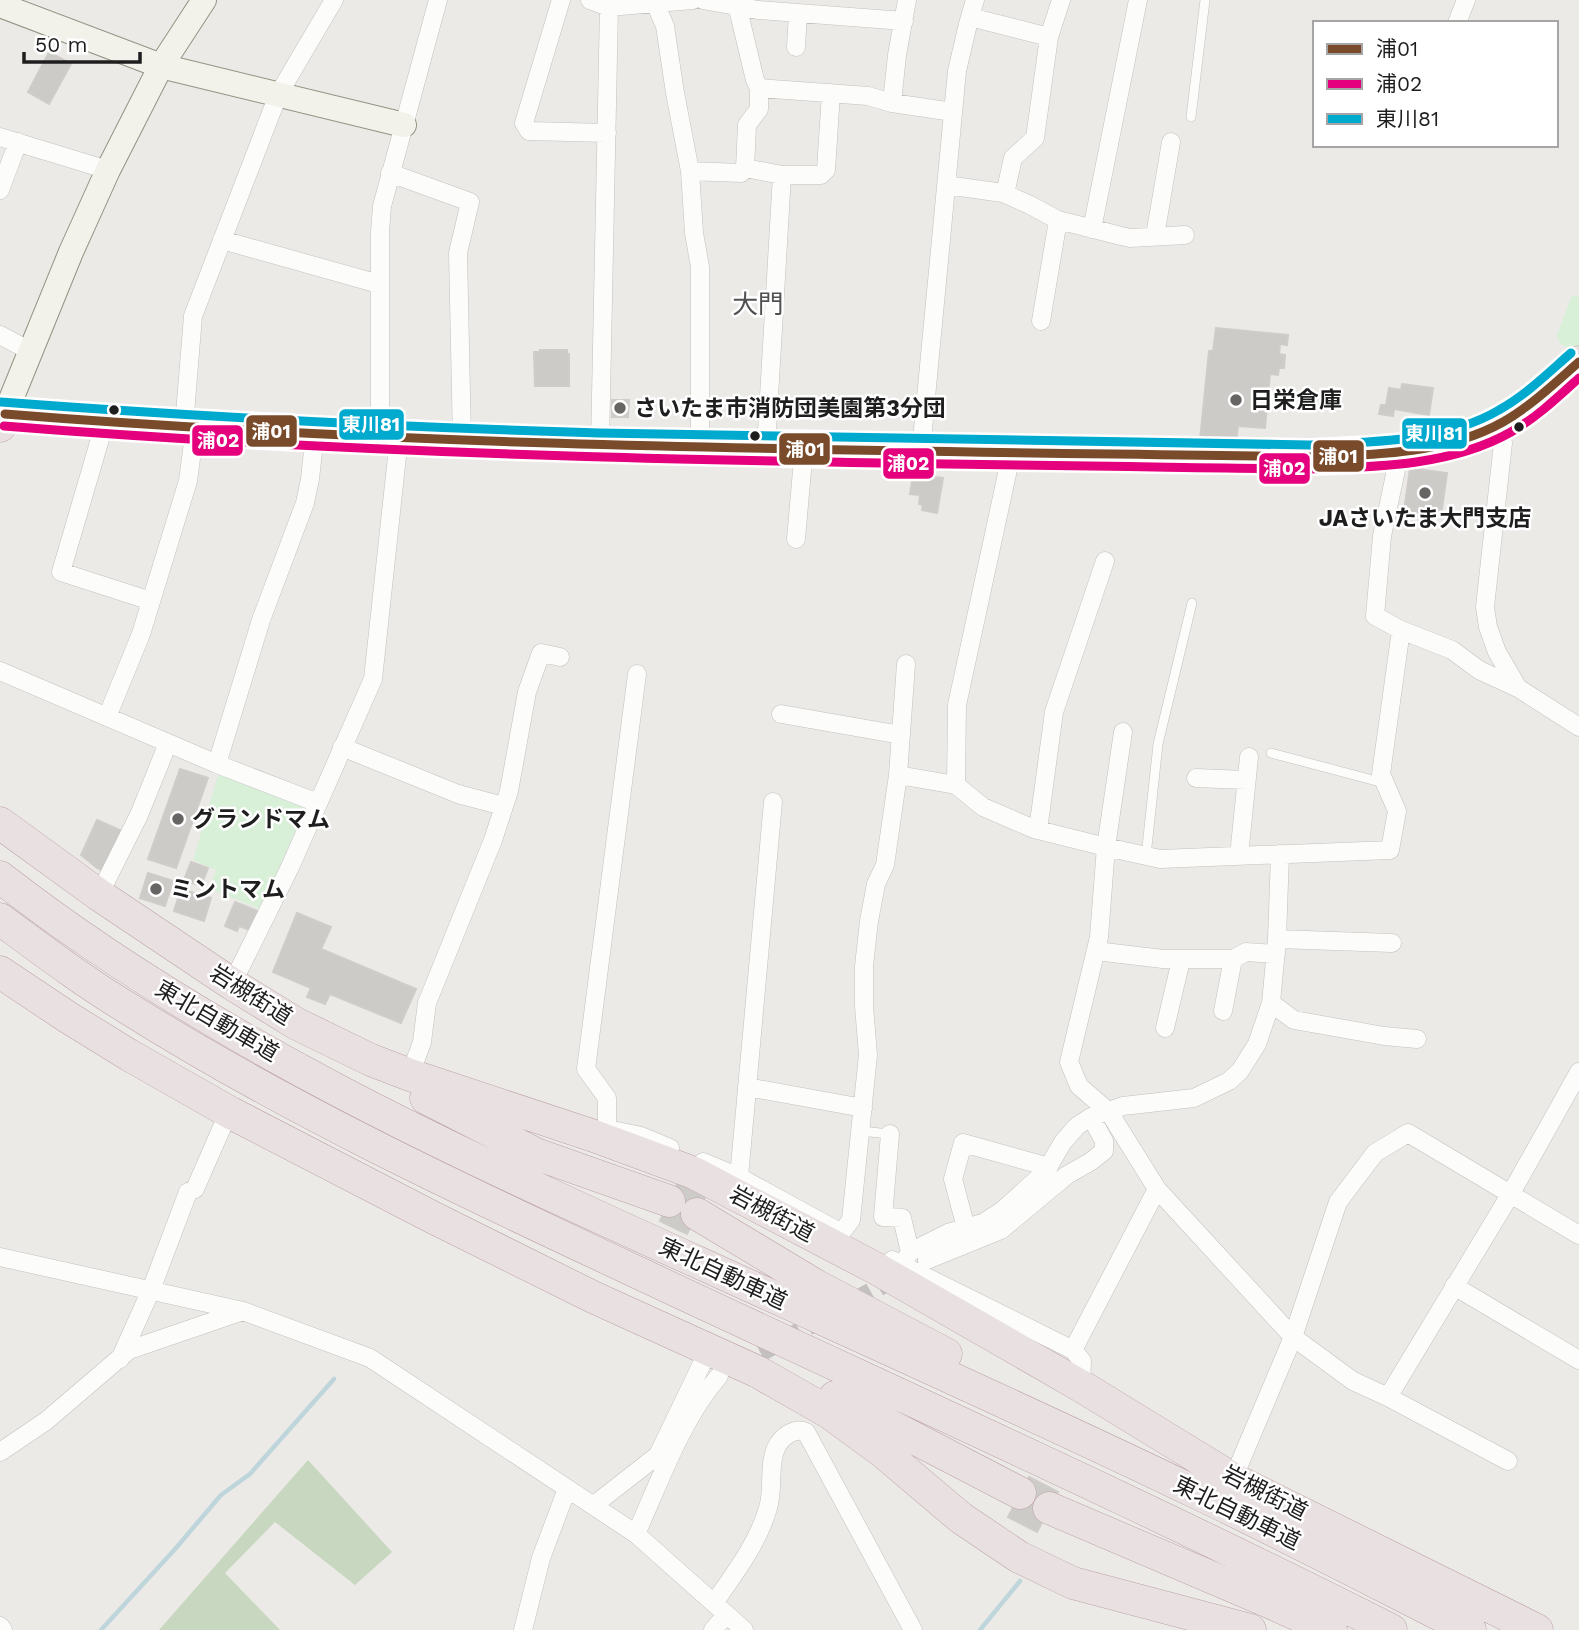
<svg xmlns="http://www.w3.org/2000/svg" width="1579" height="1630" font-family="'Work Sans','Noto Sans JP',sans-serif">
<style>
.forest{fill:#c8d7bf}
.park{fill:#d8efd8}
.lines{fill:none;stroke-linecap:round;stroke-linejoin:round}
.stream{stroke:#bed5db;stroke-width:4.5}
.building{fill:#cdcbc8;stroke:#cfccc9;stroke-width:2}
.street-tunnel{stroke:#c3c1bf;stroke-width:18;stroke-dasharray:18 9;stroke-linecap:butt}
.lane-casing{stroke:#c2c1bf;stroke-width:10}
.street-casing{stroke:#c2c1bf;stroke-width:19}
.secondary-casing{stroke:#929381;stroke-width:26}
.highway-casing{stroke:#bda2a9;stroke-width:33}
.lane{stroke:#fcfcfb;stroke-width:9}
.street{stroke:#fcfcfb;stroke-width:18}
.secondary{stroke:#f2f2eb;stroke-width:24}
.highway{stroke:#e9e0e1;stroke-width:32}
.bus-1-casing{stroke:#fff;stroke-width:14}
.bus-2-casing{stroke:#fff;stroke-width:14}
.bus-3-casing{stroke:#fff;stroke-width:14}
.bus-1{stroke:#7a4b2a;stroke-width:9}
.bus-2{stroke:#e5007d;stroke-width:9}
.bus-3{stroke:#00a9ce;stroke-width:9}
.poi-dot{fill:#666564;stroke:#fff;stroke-width:2.5}
.bus-dot{fill:#1e1e1e;stroke:#fff;stroke-width:2.5}
.labels{text-anchor:middle;dominant-baseline:central;stroke-width:5;stroke-linejoin:round;paint-order:stroke}
.poi-label{font-size:23px;font-weight:bold;fill:#1e1e1e;stroke:#fff;text-anchor:start}
.street-label{font-size:23px;fill:#1e1e1e;stroke:#fff}
.quarter-label{font-size:26px;fill:#515151;stroke:#fff}
.line-badge{stroke:#fff;stroke-width:2.5}
.badge-label{font-size:19px;text-anchor:middle;font-weight:bold;fill:#fff}
</style>
<rect width="100%" height="100%" fill="#eceae7"/>
<path class="forest" d="M 308,1460 L 392,1552 L 355,1585 L 275,1522 L 225,1573 L 280,1630 L 159,1630 Z"/>
<path class="park" d="M 1572,295 L 1579,297 L 1579,350 L 1571,351 L 1559,342 L 1557,335 Z
M 219,772 L 301,804 L 304,811 L 261,909 L 209,889 L 216,870 L 193,860 Z"/>
<g class="lines">
<path class="stream" d="M 101,1630 L 176,1548 L 221,1495 L 250,1474 L 334,1379
M 980,1630 L 1020,1581"/>
</g>
<path class="building" d="M 49,52 L 71,64 L 49,104 L 28,92 Z
M 1216,328 L 1288,335 L 1287,345 L 1280,344 L 1279,354 L 1285,355 L 1284,368 L 1279,368 L 1278,375 L 1270,374 L 1265,428 L 1238,426 L 1236,444 L 1200,440 L 1209,351 L 1213,351 Z
M 540,350 L 567,350 L 567,354 L 569,354 L 569,386 L 535,386 L 534,352 L 540,352 Z
M 1402,384 L 1433,388 L 1429,415 L 1394,409 L 1393,416 L 1379,414 L 1381,405 L 1386,405 L 1389,388 L 1401,390 Z
M 612,400 L 629,400 L 628,417 L 612,417 Z
M 915,462 L 936,466 L 934,477 L 943,478 L 937,513 L 922,510 L 923,505 L 919,504 L 920,495 L 910,494 Z
M 1410,468 L 1447,473 L 1441,516 L 1404,511 Z
M 180,769 L 208,778 L 176,868 L 148,859 Z
M 97,820 L 124,832 L 106,872 L 97,868 L 81,855 Z
M 191,862 L 208,868 L 201,886 L 184,880 Z
M 148,873 L 173,881 L 165,906 L 140,898 Z
M 181,889 L 211,898 L 204,921 L 174,911 Z
M 235,902 L 260,912 L 252,931 L 239,926 L 237,931 L 225,926 Z
M 297,913 L 331,927 L 321,949 L 416,989 L 401,1023 L 330,994 L 325,1004 L 307,997 L 311,988 L 273,972 Z
M 679,1180 L 707,1193 L 687,1234 L 660,1221 Z
M 1029,1477 L 1058,1492 L 1037,1532 L 1008,1517 Z"/>
<g class="lines">
<path class="street-tunnel" d="M 737,1366 L 899,1276"/>
<defs>
<path id="lane" d="M 1191,117 L 1205,0
M 1271,753 L 1384,783
M 1146,856 L 1158,744 L 1192,603
M 860,1131 L 890,1134"/>
<path id="street" d="M 561,0 L 524,123 L 529,131 L 607,133
M 590,0 L 609,7 L 655,3 L 665,26 L 675,93 L 690,171 L 694,233 L 700,267 L 700,447
M 703,0 L 758,10 L 904,21
M 655,3 L 693,0
M 970,17 L 1049,37
M 1457,23 L 1466,0
M 796,47 L 798,13
M 759,88 L 868,96 L 892,103 L 953,112
M 892,103 L 897,55 L 907,0
M 0,137 L 108,170
M 745,168 L 782,175 L 821,175 L 826,170 L 831,93
M 690,171 L 741,173 L 745,168 L 747,125 L 759,109 L 759,88 L 755,80 L 737,5
M 390,173 L 470,202 L 458,253 L 462,440
M 946,185 L 1003,193 L 1030,205 L 1058,220 L 1121,236 L 1130,238 L 1185,235
M 0,190 L 18,142
M 1005,194 L 1013,158 L 1035,138 L 1049,37 L 1061,0
M 1092,229 L 1138,0
M 1155,236 L 1171,142
M 222,240 L 379,284
M 1041,321 L 1058,220
M 0,335 L 30,351
M 105,422 L 61,572 L 151,601
M 184,426 L 193,316 L 278,95 L 334,0
M 1495,427 L 1503,443 L 1485,607 L 1488,627 L 1497,652 L 1518,688 L 1579,727
M 380,437 L 380,232 L 382,206 L 438,0
M 600,445 L 609,7
M 766,448 L 782,175
M 921,450 L 957,71 L 968,24 L 975,0
M 1012,451 L 957,705 L 956,785 L 983,807 L 1034,829 L 1106,847 L 1160,859 L 1390,850 L 1397,811 L 1381,774 L 1401,630
M 1400,451 L 1382,536 L 1375,616 L 1401,630 L 1452,650 L 1479,670 L 1518,688
M 796,539 L 804,448
M 0,671 L 217,764 L 261,620 L 305,503 L 310,479 L 315,433
M 781,714 L 901,735
M 107,717 L 141,634 L 188,481 L 195,427
M 1123,732 L 1106,847 L 1099,937 L 1069,1062 L 1079,1086 L 1109,1112 L 1157,1189 L 1293,1337 L 1353,1381 L 1388,1397 L 1508,1461
M 342,747 L 458,794 L 503,806
M 217,764 L 318,803
M 898,775 L 956,785
M 1196,778 L 1246,780
M 1038,830 L 1054,712 L 1105,561
M 1239,856 L 1249,757
M 99,895 L 139,815 L 168,743
M 1277,939 L 1392,943
M 1096,951 L 1163,959 L 1233,959 L 1246,952 L 1276,954
M 232,984 L 291,865 L 373,679 L 399,438
M 1271,1003 L 1294,1020 L 1384,1036 L 1417,1039
M 1223,1011 L 1233,959
M 1165,1028 L 1181,960
M 410,1075 L 422,1042 L 427,1003 L 493,840 L 509,791 L 527,692 L 541,653 L 560,657
M 747,1087 L 863,1108
M 607,1129 L 607,1098 L 586,1069 L 637,674
M 617,1131 L 641,1136 L 670,1148
M 890,1134 L 883,1217 L 902,1218 L 910,1252
M 703,1162 L 739,1177 L 836,1230
M 739,1177 L 773,802
M 966,1228 L 953,1179 L 963,1143 L 1049,1167
M 841,1233 L 851,1220 L 868,1055 L 864,1006 L 864,966 L 869,921 L 876,884 L 885,865 L 898,775 L 906,664
M 0,1257 L 243,1311 L 370,1358 L 636,1534 L 744,1630
M 892,1260 L 1073,1350 L 1082,1361 L 1081,1386
M 927,1260 L 1001,1230 L 1067,1175 L 1090,1162 L 1104,1151 L 1104,1141 L 1091,1117
M 902,1265 L 910,1252 L 948,1233 L 983,1223 L 1003,1210 L 1046,1171 L 1063,1142 L 1077,1126 L 1091,1117 L 1123,1106 L 1194,1098 L 1229,1081 L 1240,1071 L 1257,1044 L 1271,1003 L 1277,939 L 1280,854
M 1454,1286 L 1579,1360
M 1073,1350 L 1157,1189
M 120,1359 L 151,1290 L 188,1192 L 195,1189 L 223,1125 L 231,1113
M 1388,1397 L 1510,1195 L 1579,1072
M 0,1452 L 46,1421 L 129,1350 L 243,1311
M 1233,1479 L 1293,1337 L 1338,1202 L 1375,1153 L 1408,1133 L 1579,1235
M 594,1505 L 658,1455 L 709,1349
M 636,1534 C 659,1483 682,1418 719,1376
M 714,1603 C 735,1573 758,1543 768,1508 C 774,1489 768,1466 776,1448 C 781,1437 794,1427 806,1432 L 913,1630
M 0,1626 L 3,1630
M 523,1630 L 541,1558 L 567,1489
M 713,1630 L 726,1615"/>
<path id="secondary" d="M 0,5 L 161,66 L 404,125
M 0,414 L 5,414 L 71,252 L 108,170 L 161,66 L 204,0"/>
<path id="highway" d="M 0,426 L 5,414 L 105,422 L 399,438 L 600,445 L 1309,457 C 1367,455 1440,452 1494,427 C 1525,412 1553,385 1579,362
M 0,823 L 99,895 L 232,984 L 297,1024 L 371,1060 L 410,1075 L 594,1136 L 694,1173 L 879,1270 L 1081,1386 L 1233,1479 L 1537,1630
M 0,877 C 226,1053 491,1168 750,1286 C 899,1354 1048,1421 1195,1492 C 1287,1536 1379,1584 1470,1630
M 0,919 C 42,950 84,982 129,1009 C 293,1112 470,1194 645,1276 C 894,1393 1146,1506 1391,1630
M 0,972 L 69,1018 L 129,1055 L 231,1113 L 434,1218 L 593,1297 L 758,1372 L 830,1413 L 883,1452 L 961,1518 L 1019,1557 L 1073,1583 L 1250,1630
M 426,1098 L 536,1154 L 669,1201
M 697,1214 L 815,1285 L 946,1354
M 835,1397 L 1020,1493
M 1049,1508 L 1267,1601 L 1331,1630"/>
</defs>
<use href="#lane" class="lane-casing"/>
<use href="#street" class="street-casing"/>
<use href="#secondary" class="secondary-casing"/>
<use href="#highway" class="highway-casing"/>
<use href="#lane" class="lane"/>
<use href="#street" class="street"/>
<use href="#secondary" class="secondary"/>
<use href="#highway" class="highway"/>
<defs>
<path id="bus-1" d="M 5,414 C 439,449 874,450 1309,457 C 1373,455 1446,454 1503,422 C 1531,406 1555,383 1579,362"/>
<path id="bus-2" d="M 4,426 C 438,461 874,463 1309,469 C 1376,467 1451,466 1511,432 C 1536,418 1557,398 1579,378"/>
<path id="bus-3" d="M 1,402 C 200,417 399,427 599,433 C 835,439 1072,441 1309,445 C 1370,442 1445,442 1499,410 C 1526,395 1548,373 1571,353"/>
</defs>
<use href="#bus-1" class="bus-1-casing"/>
<use href="#bus-2" class="bus-2-casing"/>
<use href="#bus-3" class="bus-3-casing"/>
<use href="#bus-1" class="bus-1"/>
<use href="#bus-2" class="bus-2"/>
<use href="#bus-3" class="bus-3"/>
</g>
<g class="poi-dot">
<circle cx="1236" cy="400" r="7"/>
<circle cx="620" cy="408" r="7"/>
<circle cx="1425" cy="493" r="7"/>
<circle cx="178" cy="819" r="7"/>
<circle cx="156" cy="889" r="7"/>
</g>
<g class="bus-dot">
<circle cx="114" cy="410" r="6"/>
<circle cx="1519" cy="427" r="6"/>
<circle cx="755" cy="436" r="6"/>
</g>
<g class="labels">
<g class="poi-label">
<text x="1250" y="400">日栄倉庫</text>
<text x="634" y="408">さいたま市消防団美園第3分団</text>
<text x="1425" y="518" text-anchor="middle">JAさいたま大門支店</text>
<text x="192" y="819">グランドマム</text>
<text x="170" y="889">ミントマム</text>
</g>
<g class="street-label">
<text transform="translate(251 995) rotate(32)">岩槻街道</text>
<text transform="translate(217 1021) rotate(30)">東北自動車道</text>
<text transform="translate(772 1214) rotate(28)">岩槻街道</text>
<text transform="translate(723 1274) rotate(25)">東北自動車道</text>
<text transform="translate(1265 1493) rotate(27)">岩槻街道</text>
<text transform="translate(1237 1513) rotate(26)">東北自動車道</text>
</g>
<g class="quarter-label">
<text x="758" y="304">大門</text>
</g>
</g>
<g class="line-badge">
<rect x="338" y="408" width="67" height="33" rx="7" fill="#00a9ce"/>
<rect x="245" y="414" width="53" height="34" rx="7" fill="#7a4b2a"/>
<rect x="1401" y="417" width="67" height="33" rx="7" fill="#00a9ce"/>
<rect x="191" y="424" width="53" height="33" rx="7" fill="#e5007d"/>
<rect x="778" y="432" width="53" height="34" rx="7" fill="#7a4b2a"/>
<rect x="1312" y="439" width="53" height="34" rx="7" fill="#7a4b2a"/>
<rect x="882" y="447" width="53" height="33" rx="7" fill="#e5007d"/>
<rect x="1258" y="452" width="53" height="33" rx="7" fill="#e5007d"/>
</g>
<g class="badge-label">
<text x="371" y="431">東川81</text>
<text x="271" y="438">浦01</text>
<text x="1434" y="440">東川81</text>
<text x="218" y="447">浦02</text>
<text x="805" y="456">浦01</text>
<text x="1338" y="463">浦01</text>
<text x="908" y="470">浦02</text>
<text x="1284" y="475">浦02</text>
</g>
<rect x="1313" y="21" width="245" height="126" fill="#ffffff" stroke="#a5a5a5" stroke-width="2"/>
<rect x="1327" y="44" width="35" height="10" fill="#7a4b2a" stroke="#a5a5a5" stroke-width="2"/>
<text x="1376" y="56" font-size="21" fill="#1e1e1e">浦01</text>
<rect x="1327" y="79" width="35" height="10" fill="#e5007d" stroke="#a5a5a5" stroke-width="2"/>
<text x="1376" y="91" font-size="21" fill="#1e1e1e">浦02</text>
<rect x="1327" y="114" width="35" height="10" fill="#00a9ce" stroke="#a5a5a5" stroke-width="2"/>
<text x="1376" y="126" font-size="21" fill="#1e1e1e">東川81</text>
<path d="M24 52v10h116v-10" fill="none" stroke="#1e1e1e" stroke-width="3.5"/>
<text x="35" y="52" font-size="21" fill="#1e1e1e" stroke="#ffffff" stroke-width="5" paint-order="stroke">50 m</text>
</svg>
